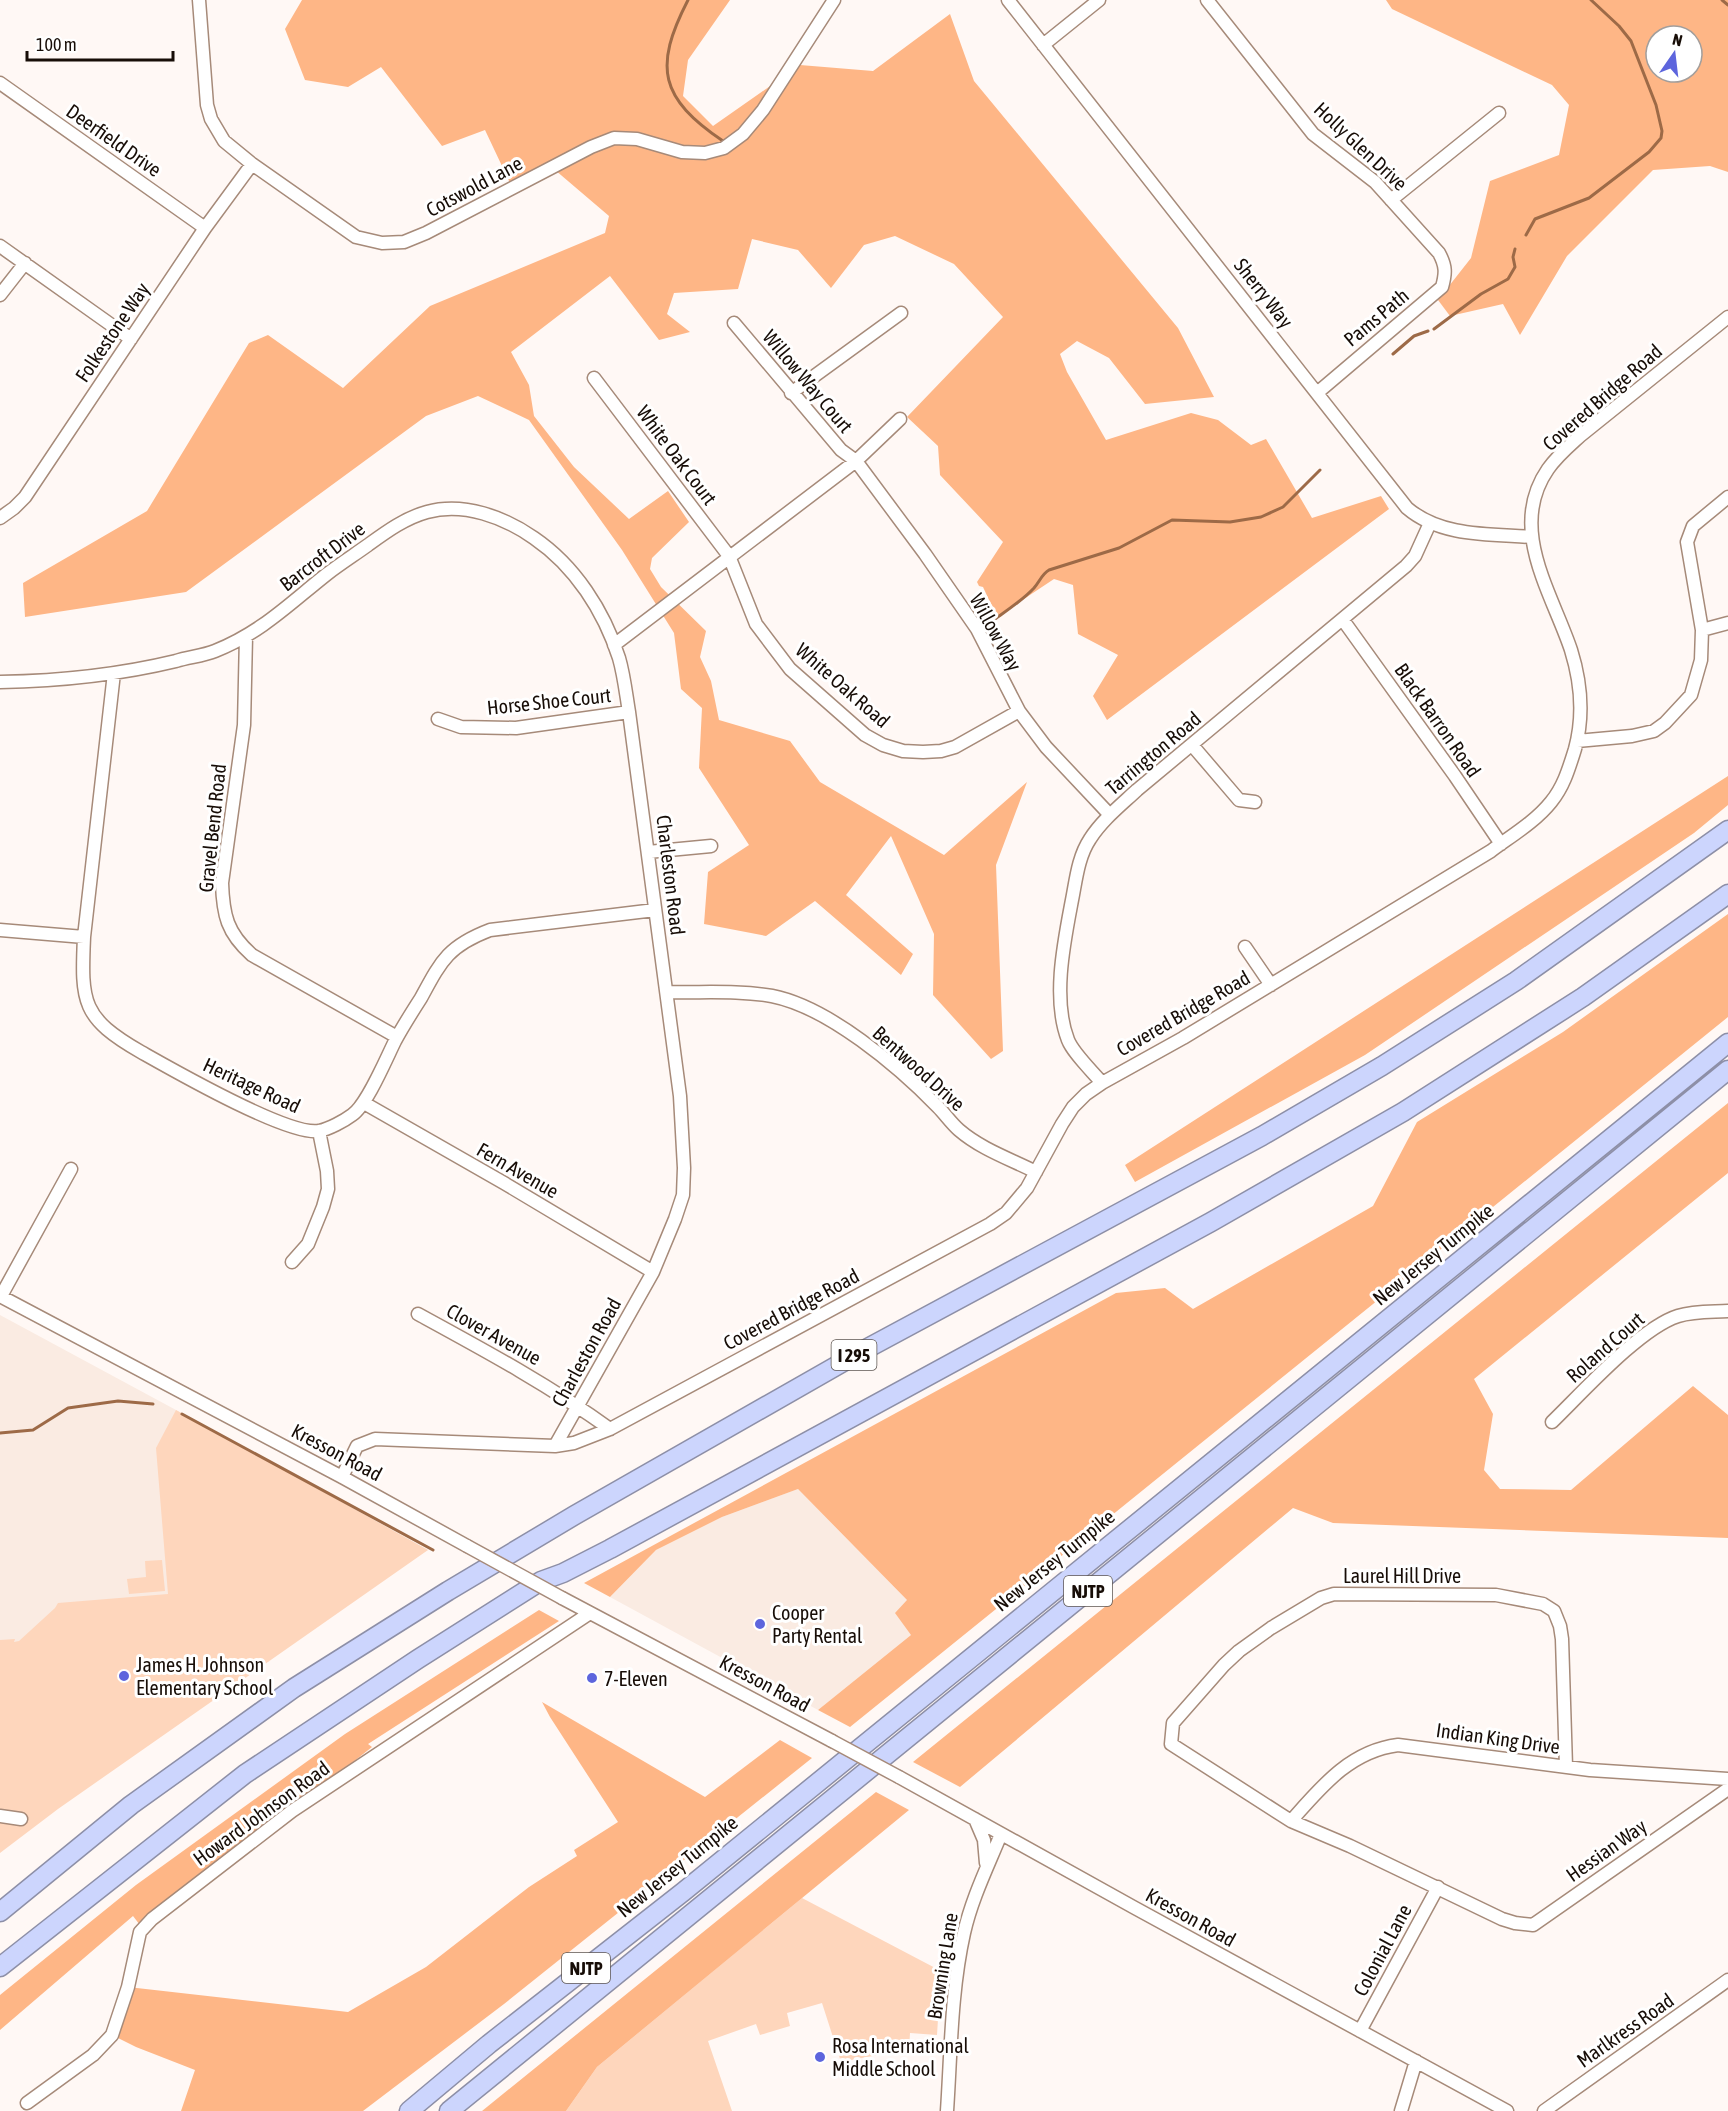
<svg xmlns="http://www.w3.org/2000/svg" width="1728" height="2111" font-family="'Asap Condensed',sans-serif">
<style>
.built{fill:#faebe2}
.green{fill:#fed6bc}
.forest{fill:#feb686;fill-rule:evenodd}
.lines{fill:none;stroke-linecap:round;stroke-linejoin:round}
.stream{stroke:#9d6a47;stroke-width:3}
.minor-casing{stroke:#a68a79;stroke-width:15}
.highway-casing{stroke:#8d8fa7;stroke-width:21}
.minor{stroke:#fff;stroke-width:12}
.highway{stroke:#ccd5fd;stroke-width:18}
.minor-bridge-casing{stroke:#a68a79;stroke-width:15;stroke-linecap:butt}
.minor-bridge{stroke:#fff;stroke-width:12}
.poi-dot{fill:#5d65dd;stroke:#fff;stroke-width:2}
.labels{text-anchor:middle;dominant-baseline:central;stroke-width:6;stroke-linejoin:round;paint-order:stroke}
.shield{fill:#fff;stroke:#5d5651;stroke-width:1.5}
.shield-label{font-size:18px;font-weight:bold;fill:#170d07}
.street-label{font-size:20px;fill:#170d07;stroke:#fff}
.poi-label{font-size:20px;fill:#170d07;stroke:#fff;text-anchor:start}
</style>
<rect width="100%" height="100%" fill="#fff8f5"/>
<path class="built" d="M 0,1315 L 176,1410 L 428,1550 L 0,1801 Z
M 798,1489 L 907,1600 L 911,1635 L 818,1710 L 610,1597 L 656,1550 L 722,1517 Z"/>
<path class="green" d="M 176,1410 L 428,1550 L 58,1809 L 0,1853 L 0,1640 L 15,1639 L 14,1642 L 19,1641 L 55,1608 L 58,1603 L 168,1594 L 156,1448 Z
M 162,1560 L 165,1591 L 129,1594 L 127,1579 L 146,1577 L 145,1561 Z
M 802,1898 L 941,1971 L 937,2035 L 910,2033 L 909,2049 L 841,2062 L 822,2003 L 787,2013 L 790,2026 L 760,2035 L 756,2024 L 708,2041 L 732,2111 L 566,2111 L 597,2067 Z"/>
<path class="forest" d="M 302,0 L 730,0 L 688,60 L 683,96 L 713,126 L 800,65 L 873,71 L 950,14 L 974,81 L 1178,328 L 1214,397 L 1145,404 L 1109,358 L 1077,341 L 1060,354 L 1067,372 L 1106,440 L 1191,413 L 1218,420 L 1251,445 L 1266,439 L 1312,518 L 1381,496 L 1389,509 L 1107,720 L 1093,696 L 1118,655 L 1078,634 L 1073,585 L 1054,579 L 997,617 L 983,587 L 979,586 L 977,582 L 1003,542 L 940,475 L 938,446 L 907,417 L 1003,317 L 954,264 L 895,236 L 864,245 L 831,288 L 798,250 L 752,239 L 738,289 L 674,293 L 667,314 L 690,332 L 659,340 L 610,276 L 511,352 L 529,385 L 534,416 L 574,467 L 629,519 L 668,491 L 689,522 L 652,558 L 650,569 L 661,587 L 706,631 L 700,657 L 711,681 L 719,720 L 790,741 L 820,782 L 944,855 L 1027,782 L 996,865 L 1003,1051 L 991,1059 L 933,995 L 934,934 L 891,836 L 846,895 L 913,954 L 901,975 L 815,901 L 766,936 L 704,924 L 708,872 L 749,845 L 699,768 L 702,708 L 681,689 L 674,633 L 622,550 L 529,420 L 478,396 L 426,416 L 186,592 L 25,617 L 23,583 L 147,511 L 249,343 L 268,335 L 343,388 L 430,306 L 605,233 L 609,216 L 548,164 L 510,183 L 485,130 L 442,146 L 381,67 L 348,87 L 305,80 L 285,29 Z
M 1386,0 L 1728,0 L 1728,172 L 1710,166 L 1653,170 L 1567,256 L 1520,335 L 1503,304 L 1450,316 L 1438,300 L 1471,258 L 1490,181 L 1559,155 L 1569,105 L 1552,85 L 1392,9 ZM 1656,36 L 1692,36 L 1692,72 L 1656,72 Z
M 1728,776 L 1728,805 L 1694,833 L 1365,1055 L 1135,1182 L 1125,1165 Z
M 1728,914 L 1728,1017 L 850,1727 L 818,1710 L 911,1635 L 895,1613 L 907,1600 L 798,1489 L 722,1517 L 656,1550 L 610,1597 L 584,1583 L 1116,1293 L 1165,1288 L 1193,1309 L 1373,1206 L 1417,1122 L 1563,1032 Z
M 1728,1103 L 1728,1173 L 1474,1379 L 1493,1414 L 1484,1470 L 1500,1489 L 1571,1490 L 1693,1386 L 1728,1415 L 1728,1538 L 1333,1523 L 1293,1508 L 960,1787 L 913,1762 Z
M 539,1610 L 559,1621 L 368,1744 L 372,1747 L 143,1929 L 133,1916 L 0,2030 L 0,1995 L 136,1885 L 345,1734 Z
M 542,1702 L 705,1797 L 780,1740 L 812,1758 L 504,2004 L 363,2111 L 181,2111 L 195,2070 L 136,2047 L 112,2035 L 128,1987 L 348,2012 L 426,1967 L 529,1887 L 577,1856 L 574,1850 L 618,1822 L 550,1717 Z
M 876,1792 L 909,1810 L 597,2067 L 566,2111 L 482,2111 Z"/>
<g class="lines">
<path class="stream" d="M 688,0 C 653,68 660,98 723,141
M 1722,0 L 1728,5
M 1526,235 L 1535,219 L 1589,198 L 1649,152 L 1661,138 L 1662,131 L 1656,105 L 1631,41 L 1619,26 L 1591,0
M 1434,329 L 1481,294 L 1508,279 L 1515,267 L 1513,257 L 1515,249
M 1393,354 L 1414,336 L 1428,331
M 992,621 C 1006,611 1022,601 1034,588 C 1040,581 1042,574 1049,570 L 1119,548 L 1172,520 L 1230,522 L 1261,517 L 1283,507 L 1320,470
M 182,1414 L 433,1550
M 0,1433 L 33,1430 L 68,1408 L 118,1401 L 153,1404"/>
<defs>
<path id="minor" d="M 199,0 L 207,105 L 211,119 L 224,141 L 252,164 L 356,237 L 382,243 L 404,242 L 426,233 L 591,147 L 614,138 L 637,139 L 682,152 L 705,153 L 724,148 L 743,134 L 763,110 L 834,0
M 1008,0 L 1407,508 C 1441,537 1489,534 1532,537
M 1207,0 L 1313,134 L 1375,182 L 1439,253 C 1446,266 1446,273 1442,287 L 1317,393
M 1043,45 L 1099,0
M 0,83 L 205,228
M 1391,200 L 1499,113
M 0,246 L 131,339
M 0,295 L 25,263
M 734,323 L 841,450 L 856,461 L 925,554 L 977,629 L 1019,711 L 1046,747 L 1110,815
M 594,378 L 729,556 L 756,624 L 790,669 L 865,735 L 883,745 L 903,751 L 923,752 L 941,751 L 955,747 L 1019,711
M 791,393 L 901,313
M 0,518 L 14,508 L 25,497 L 205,228 L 252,164
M 1343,620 L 1455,776 L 1501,844
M 1702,630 L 1728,623
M 246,636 L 244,725 L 222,883 C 223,915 227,933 252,955 L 397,1037
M 614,645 L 856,461 L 900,419
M 114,673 L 84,937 C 81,1003 82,1018 141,1052 C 173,1070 288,1136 319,1131 C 329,1129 344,1121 352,1115 C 367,1105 386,1059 395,1041 C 403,1026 412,1012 421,998 C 441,961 448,946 490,930 L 655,910
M 0,682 C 59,681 118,675 176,661 C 188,657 203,656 215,651 C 262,632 289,604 327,574 C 340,564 354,555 368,545 C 386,532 405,518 427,512 C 464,502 504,517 534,538 C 575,566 604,611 619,658 C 624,675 626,694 629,712 L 680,1096 L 684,1168 L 683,1195 L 675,1219 L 653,1272 L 555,1446
M 438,719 L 461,727 L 516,728 L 629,712
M 1577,741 L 1632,736 L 1654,731 L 1665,723 L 1691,695 L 1701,660 L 1702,630 L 1687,542 L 1693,526 L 1728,497
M 1192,745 L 1239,800 L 1255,802
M 648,852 L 711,846
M 0,930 L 84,937
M 1245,947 L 1271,985
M 667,992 C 701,993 738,990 772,996 C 828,1007 898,1066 938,1107 C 945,1114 951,1123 959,1130 C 981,1149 1010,1159 1036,1172
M 1102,1083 C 1092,1071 1073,1053 1068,1040 C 1052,999 1064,942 1072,900 C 1076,880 1078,857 1090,839 C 1102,820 1121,805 1137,790 L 1406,566 L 1415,556 L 1430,523
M 364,1103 L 504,1183 L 653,1272
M 292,1262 L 308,1244 L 323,1207 L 328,1189 L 327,1171 L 319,1131
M 0,1296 L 342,1477 L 467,1546
M 1,1296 L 71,1169
M 418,1314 C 484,1350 549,1385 610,1429
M 1552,1422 C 1582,1393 1640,1328 1678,1316 C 1694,1311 1711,1312 1728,1311
M 342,1477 L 357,1446 L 375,1439 L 555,1446 L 574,1443 L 610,1429 L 990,1224 L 1006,1213 L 1027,1188 L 1062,1124 L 1073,1107 L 1086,1094 L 1102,1083 L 1183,1038 L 1491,851 C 1511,836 1535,822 1551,802 C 1564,786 1569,768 1575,749 C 1584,716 1581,682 1571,650 C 1552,593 1507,528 1548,469 C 1557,456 1569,446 1580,436 L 1728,317
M 562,1598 L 832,1741
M 1566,1767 L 1562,1639 L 1560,1626 L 1554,1611 L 1543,1604 L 1496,1595 L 1334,1594 L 1321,1598 L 1271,1628 L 1239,1651 L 1224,1665 L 1173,1723 L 1171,1744 L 1291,1821 L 1350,1846 L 1502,1919 L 1515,1923 L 1533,1925 L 1728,1789
M 899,1777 L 1135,1908 L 1507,2111
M 0,1816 L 21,1819
M 975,1819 L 984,1840 L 986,1863
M 1291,1821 C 1321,1787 1350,1751 1398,1745 L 1590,1770 L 1728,1779
M 1360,2031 L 1438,1887
M 27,2103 L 93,2055 L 112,2035 L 128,1987 L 140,1932 L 152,1919 L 292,1811 L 590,1613
M 947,2111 C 951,2052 951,1991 964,1933 C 972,1898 988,1866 1001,1834
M 1401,2111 L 1416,2061
M 1544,2111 L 1728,1980"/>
<path id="highway" d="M 0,1912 L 131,1805 L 294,1688 L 448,1591 L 575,1515 L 866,1349 L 1262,1136 L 1382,1066 L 1516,981 L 1728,830
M 0,1967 L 245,1774 L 418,1659 L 541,1581 L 563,1573 L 610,1549 L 1211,1222 L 1403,1112 L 1583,997 L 1728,894
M 409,2111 L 489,2044 L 683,1892 L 1728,1043
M 449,2111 L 1728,1070"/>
</defs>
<use href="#minor" class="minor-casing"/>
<use href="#highway" class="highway-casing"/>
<use href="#minor" class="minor"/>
<use href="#highway" class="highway"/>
<defs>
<path id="minor-bridge" d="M 467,1546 L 562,1598
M 832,1741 L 899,1777"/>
</defs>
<use href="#minor-bridge" class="minor-bridge-casing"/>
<use href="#minor-bridge" class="minor-bridge"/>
</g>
<g class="poi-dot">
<circle cx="760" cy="1624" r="6"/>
<circle cx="124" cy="1676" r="6"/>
<circle cx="592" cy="1678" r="6"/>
<circle cx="820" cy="2057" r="6"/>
</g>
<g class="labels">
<g class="shield">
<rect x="831.5" y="1340" width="45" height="30" rx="4.5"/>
<rect x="1064" y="1576" width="48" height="30" rx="4.5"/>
<rect x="562" y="1953" width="48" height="30" rx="4.5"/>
</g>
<g class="shield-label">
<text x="854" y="1355">I 295</text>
<text x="1088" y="1591">NJTP</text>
<text x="586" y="1968">NJTP</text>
</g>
<g class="street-label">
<text transform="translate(114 140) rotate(35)">Deerfield Drive</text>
<text transform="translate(1361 146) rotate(43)">Holly Glen Drive</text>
<text transform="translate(474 186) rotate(-28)">Cotswold Lane</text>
<text transform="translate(1264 293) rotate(52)">Sherry Way</text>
<text transform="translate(1376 317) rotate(-40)">Pams Path</text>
<text transform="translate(112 332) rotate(-56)">Folkestone Way</text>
<text transform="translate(808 381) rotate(50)">Willow Way Court</text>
<text transform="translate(1602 397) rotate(-41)">Covered Bridge Road</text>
<text transform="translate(677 455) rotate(53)">White Oak Court</text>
<text transform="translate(322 556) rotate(-37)">Barcroft Drive</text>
<text transform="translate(996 632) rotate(61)">Willow Way</text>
<text transform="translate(843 685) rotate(41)">White Oak Road</text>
<text transform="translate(549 701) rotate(-6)">Horse Shoe Court</text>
<text transform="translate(1438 720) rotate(55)">Black Barron Road</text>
<text transform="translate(1153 753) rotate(-40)">Tarrington Road</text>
<text transform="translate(212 828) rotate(-84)">Gravel Bend Road</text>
<text transform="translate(671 875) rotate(83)">Charleston Road</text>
<text transform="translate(1183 1013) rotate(-30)">Covered Bridge Road</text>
<text transform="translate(919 1068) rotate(42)">Bentwood Drive</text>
<text transform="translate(252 1085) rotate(25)">Heritage Road</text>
<text transform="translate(518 1170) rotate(30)">Fern Avenue</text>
<text transform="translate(1433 1254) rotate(-39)">New Jersey Turnpike</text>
<text transform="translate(791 1309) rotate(-28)">Covered Bridge Road</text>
<text transform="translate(494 1334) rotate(29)">Clover Avenue</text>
<text transform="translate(1605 1347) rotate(-41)">Roland Court</text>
<text transform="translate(586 1352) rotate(-61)">Charleston Road</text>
<text transform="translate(337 1452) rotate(28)">Kresson Road</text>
<text transform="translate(1054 1560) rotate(-39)">New Jersey Turnpike</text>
<text x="1402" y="1575">Laurel Hill Drive</text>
<text transform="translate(765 1683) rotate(28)">Kresson Road</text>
<text transform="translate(1498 1738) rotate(8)">Indian King Drive</text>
<text transform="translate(261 1813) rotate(-36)">Howard Johnson Road</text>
<text transform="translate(1606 1850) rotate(-35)">Hessian Way</text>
<text transform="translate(677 1866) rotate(-39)">New Jersey Turnpike</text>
<text transform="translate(1191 1917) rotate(29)">Kresson Road</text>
<text transform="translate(1382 1950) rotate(-62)">Colonial Lane</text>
<text transform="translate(942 1966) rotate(-81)">Browning Lane</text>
<text transform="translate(1625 2030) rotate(-35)">Marlkress Road</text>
</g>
<g class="poi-label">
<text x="772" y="1612">Cooper<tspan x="772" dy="23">Party Rental</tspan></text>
<text x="136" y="1664">James H. Johnson<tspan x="136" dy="23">Elementary School</tspan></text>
<text x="604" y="1678">7-Eleven</text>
<text x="832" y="2045">Rosa International<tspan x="832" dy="23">Middle School</tspan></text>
</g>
</g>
<g transform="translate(1674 54) rotate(14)"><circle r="28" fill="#ffffff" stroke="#a29e9c" stroke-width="1.5"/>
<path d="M0-4.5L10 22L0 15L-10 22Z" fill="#5d65dd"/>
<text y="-9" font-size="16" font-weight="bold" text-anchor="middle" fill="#170d07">N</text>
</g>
<path d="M27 51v9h146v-9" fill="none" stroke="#170d07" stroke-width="3"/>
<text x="36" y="51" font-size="18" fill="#170d07" stroke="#ffffff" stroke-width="4.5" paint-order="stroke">100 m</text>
</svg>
